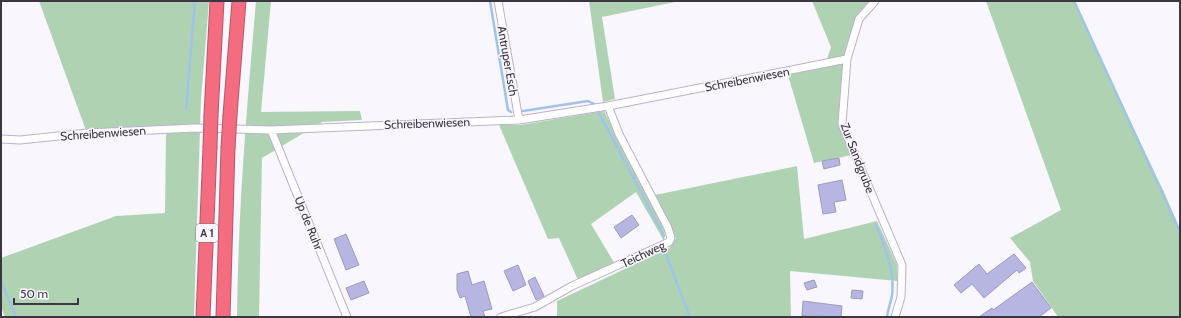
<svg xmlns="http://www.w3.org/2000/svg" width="1181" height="318" font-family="Cabin,sans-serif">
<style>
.green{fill:#afd3b2}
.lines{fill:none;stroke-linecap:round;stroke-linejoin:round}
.stream{stroke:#a0c4e8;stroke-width:2.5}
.building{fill:#b7b6e3;stroke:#9b9abc}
.street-casing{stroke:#beafd0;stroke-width:9}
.highway-casing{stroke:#b4596a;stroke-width:15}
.street{stroke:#fff;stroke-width:7}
.highway{stroke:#f46c7f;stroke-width:13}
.highway-bridge-casing{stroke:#b4596a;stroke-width:15;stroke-linecap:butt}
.highway-bridge{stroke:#f46c7f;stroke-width:13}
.labels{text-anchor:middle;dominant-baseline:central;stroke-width:3;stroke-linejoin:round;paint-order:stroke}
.shield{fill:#f9f6fd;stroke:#75707b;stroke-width:1}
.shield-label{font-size:11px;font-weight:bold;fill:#3c3643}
.street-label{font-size:12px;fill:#3c3643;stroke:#f9f6fd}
</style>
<rect width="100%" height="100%" fill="#f9f6fd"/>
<path class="green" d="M 39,1 L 209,1 L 201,99 L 194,317 L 5,317 L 1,307 L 1,258 L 116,216 L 165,213 L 166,132 L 88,136 Z
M 256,1 L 271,1 L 261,112 L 360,111 L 362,120 L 322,122 L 262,158 L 259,317 L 237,317 C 238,211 247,106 256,1 Z
M 589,1 L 680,1 L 602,17 L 615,99 L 603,102 Z
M 812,1 L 871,1 L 855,20 L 844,63 L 840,124 L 852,155 L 814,163 L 788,75 L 827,59 L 831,47 Z
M 986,1 L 1073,1 L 1164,192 L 1180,229 L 1180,317 L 1058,317 L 1033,281 L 1030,262 L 1010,238 L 1061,210 Z
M 604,111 L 665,230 L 664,241 L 636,192 L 591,224 L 615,264 L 578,280 L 559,238 L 548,239 L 499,125 L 520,125 Z
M 797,166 L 804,239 L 877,221 L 897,265 L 897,281 L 790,271 L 791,317 L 557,317 L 557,301 L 669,248 L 676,238 L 655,195 Z"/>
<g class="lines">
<path class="stream" d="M 490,1 L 508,110 L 511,112
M 1074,1 L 1180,232
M 186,109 L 195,1
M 523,111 L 588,101 L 594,104
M 599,113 L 664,236
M 876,225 C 885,247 895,271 892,295 C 891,302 888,309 887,317
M 664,249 L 690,317
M 1,281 L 16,317"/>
</g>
<path class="building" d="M 839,158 L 840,165 L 824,169 L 822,161 Z
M 842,180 L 846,200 L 834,202 L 836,212 L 823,214 L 818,185 Z
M 632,215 L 639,225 L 621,238 L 614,227 Z
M 346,234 L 359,265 L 346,270 L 334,239 Z
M 1014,254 L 1026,268 L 1019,273 L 1017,270 L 984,298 L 972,284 L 961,293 L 954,285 L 979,264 L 987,274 Z
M 518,265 L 526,285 L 513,291 L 504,271 Z
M 468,271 L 472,285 L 484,281 L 492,309 L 483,311 L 485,317 L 471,317 L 465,296 L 460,298 L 457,290 L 457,274 Z
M 535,277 L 544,296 L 536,300 L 528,281 Z
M 814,280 L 817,287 L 807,290 L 804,283 Z
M 364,281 L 369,293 L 351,300 L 346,288 Z
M 1032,282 L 1051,308 L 1039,317 L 979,317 L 992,308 L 993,310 Z
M 852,290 L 863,291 L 862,299 L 851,298 Z
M 803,301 L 842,306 L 841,317 L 802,316 Z"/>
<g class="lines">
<defs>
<path id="street" d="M 498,1 L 519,120
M 875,1 L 859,19 L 847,59 L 842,124 L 902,265 L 901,297 L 895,317
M 271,130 L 347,317
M 1,139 L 20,140 L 87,133 L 195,128 L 271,130 L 519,120 L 608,106 L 847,59
M 501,317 L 535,307 L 572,286 L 669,242 L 671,238 L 668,228 L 619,134 L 608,106"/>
<path id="highway" d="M 211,115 L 217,1
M 230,115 L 239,1
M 203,317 L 210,148
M 223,317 L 228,148"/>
</defs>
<use href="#street" class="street-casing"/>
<use href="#highway" class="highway-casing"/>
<use href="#street" class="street"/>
<use href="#highway" class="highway"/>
<defs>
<path id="highway-bridge" d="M 210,148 L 211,115
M 228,148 L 230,115"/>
</defs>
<use href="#highway-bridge" class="highway-bridge-casing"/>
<use href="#highway-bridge" class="highway-bridge"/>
</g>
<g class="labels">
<rect class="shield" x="196" y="224" width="22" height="18" rx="3"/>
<g class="shield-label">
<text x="207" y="233">A 1</text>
</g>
<g class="street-label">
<text transform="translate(508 61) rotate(80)">Antruper Esch</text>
<text transform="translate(747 79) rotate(-11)">Schreibenwiesen</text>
<text transform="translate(427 123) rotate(-2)">Schreibenwiesen</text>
<text transform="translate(103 133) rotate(-4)">Schreibenwiesen</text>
<text transform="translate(858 158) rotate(69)">Zur Sandgrube</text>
<text transform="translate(309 223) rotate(68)">Up de Ruhr</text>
<text transform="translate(643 254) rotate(-25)">Teichweg</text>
</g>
</g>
<rect width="1181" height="318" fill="none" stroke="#3c3643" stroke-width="4"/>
<path d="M14 298v6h64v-6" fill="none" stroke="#3c3643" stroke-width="2"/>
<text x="20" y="298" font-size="12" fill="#3c3643" stroke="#f9f6fd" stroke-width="3" paint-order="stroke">50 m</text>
</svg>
